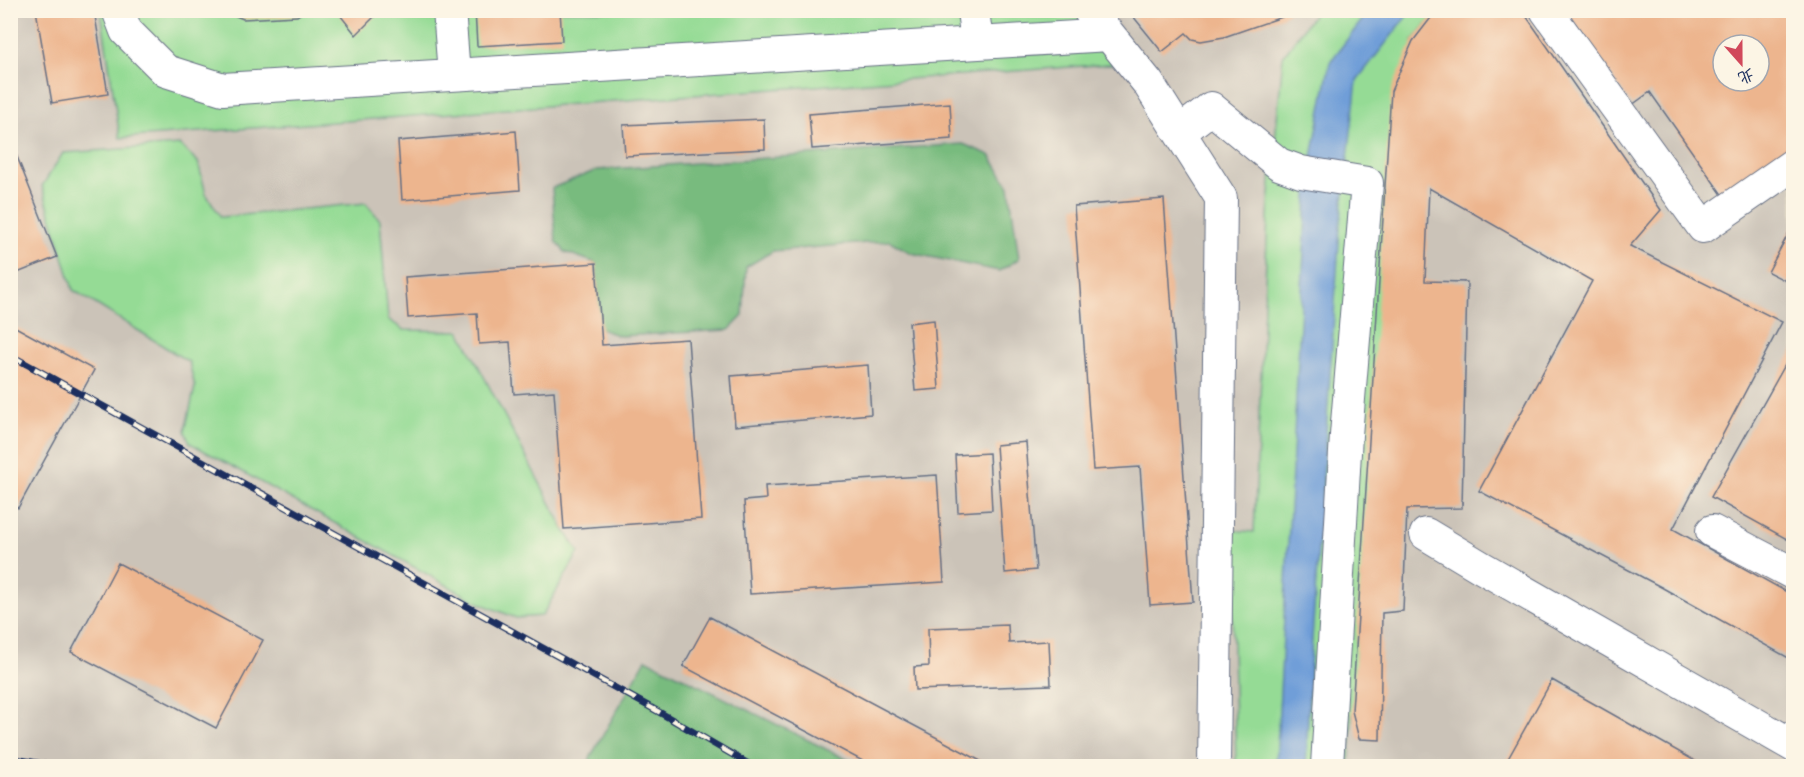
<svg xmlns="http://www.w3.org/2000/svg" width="1804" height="777" font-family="Pangolin,'LXGW WenKai TC',sans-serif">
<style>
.industrial{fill:#cbc3b8;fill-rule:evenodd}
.green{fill:#95db95;stroke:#58857a;stroke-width:1.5}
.forest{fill:#78bb7e;stroke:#4a756e;stroke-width:1.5}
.water{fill:#6f9ed8;stroke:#45669b;stroke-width:1.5}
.building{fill:#edb58e;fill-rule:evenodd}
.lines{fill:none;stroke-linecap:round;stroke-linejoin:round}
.minor-casing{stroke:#666f84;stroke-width:34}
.minor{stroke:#fff;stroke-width:32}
.rail-casing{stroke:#1b2f5e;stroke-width:7}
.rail{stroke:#fcf5e5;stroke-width:4.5;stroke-dasharray:14;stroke-linecap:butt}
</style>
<rect width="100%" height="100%" fill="#fcf5e5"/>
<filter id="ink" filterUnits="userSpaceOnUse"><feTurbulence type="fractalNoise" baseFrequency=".0167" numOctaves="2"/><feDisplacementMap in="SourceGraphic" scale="12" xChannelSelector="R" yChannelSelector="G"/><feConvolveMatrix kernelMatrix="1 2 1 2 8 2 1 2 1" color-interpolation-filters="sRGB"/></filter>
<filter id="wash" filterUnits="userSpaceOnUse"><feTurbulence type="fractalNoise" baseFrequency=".008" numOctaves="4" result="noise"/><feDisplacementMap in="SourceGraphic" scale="24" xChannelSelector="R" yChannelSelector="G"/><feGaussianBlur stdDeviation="1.35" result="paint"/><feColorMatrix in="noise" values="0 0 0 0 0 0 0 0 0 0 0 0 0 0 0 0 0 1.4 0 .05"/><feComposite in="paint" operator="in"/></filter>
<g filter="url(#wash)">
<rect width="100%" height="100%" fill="#f1e7cb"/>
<path class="industrial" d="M 10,11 L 1793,11 L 1793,766 L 11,766 ZM 1723,45 L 1759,45 L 1759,81 L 1723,81 Z"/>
<path class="green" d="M 101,11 L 1093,11 L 1136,62 L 120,138 Z
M 1316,11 L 1437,11 L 1413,41 L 1383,248 L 1349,766 L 1236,766 L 1230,530 L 1254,532 L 1268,215 L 1283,56 Z
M 180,145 L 198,162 L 206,194 L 221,217 L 366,203 L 380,220 L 388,319 L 404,330 L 460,331 L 564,529 L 579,552 L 542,616 L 516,618 L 479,603 L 190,443 L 185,431 L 195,387 L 189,362 L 73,290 L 42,186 L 63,153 Z"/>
<path class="forest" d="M 963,144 L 990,155 L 1009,186 L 1019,259 L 999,271 L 911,253 L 890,241 L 773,251 L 746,267 L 743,316 L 729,330 L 620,336 L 600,329 L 596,263 L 565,252 L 556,241 L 552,188 L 597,170 Z
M 646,659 L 860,766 L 589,766 L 590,758 Z"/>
<path class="water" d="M 1369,11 L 1411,11 L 1357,80 L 1340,227 L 1310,668 L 1306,766 L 1276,766 L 1308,178 L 1330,62 Z"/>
<g id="blocks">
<path class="building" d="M 36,10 L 94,10 L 108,94 L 52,103 Z
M 221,10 L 306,10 L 297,16 L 243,19 Z
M 336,10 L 381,10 L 356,35 Z
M 475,10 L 560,10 L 562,41 L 477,46 Z
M 1128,10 L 1291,10 L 1282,17 L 1224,37 L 1201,41 L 1192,39 L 1186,33 L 1162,52 Z
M 1437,10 L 1522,10 L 1661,210 L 1630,246 L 1782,322 L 1673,529 L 1794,596 L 1794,661 L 1661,587 L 1479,491 L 1592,281 L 1429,188 L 1425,281 L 1467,282 L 1462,508 L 1407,509 L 1403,611 L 1382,613 L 1380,740 L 1359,739 L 1352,711 L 1391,91 L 1413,41 Z
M 1566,10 L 1794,10 L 1794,146 L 1723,196 L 1650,92 L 1632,105 ZM 1723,45 L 1759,45 L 1759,81 L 1723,81 Z
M 950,103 L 952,139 L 812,149 L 809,114 Z
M 764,119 L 765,149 L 625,156 L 623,125 Z
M 516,131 L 520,190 L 402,200 L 398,141 Z
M 10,139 L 57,257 L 10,276 Z
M 1164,199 L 1193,602 L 1150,605 L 1140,467 L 1093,470 L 1074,206 Z
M 1794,223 L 1794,285 L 1768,272 Z
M 596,263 L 602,345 L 688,339 L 701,519 L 564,529 L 554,391 L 514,394 L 510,342 L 479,344 L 477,313 L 408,318 L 405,277 Z
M 934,320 L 939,389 L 915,391 L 909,323 Z
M 10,324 L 94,370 L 18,508 L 10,504 Z
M 1794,349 L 1794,543 L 1711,497 Z
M 868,365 L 871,414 L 735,426 L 731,376 Z
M 1026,442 L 1036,570 L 1005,573 L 996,445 Z
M 989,453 L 992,510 L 958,512 L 955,455 Z
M 937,475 L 944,582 L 750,594 L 744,501 L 766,499 L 765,486 Z
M 118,563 L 263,640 L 216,728 L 71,652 Z
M 710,617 L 990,766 L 872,766 L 683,666 Z
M 1008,625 L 1009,643 L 1049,641 L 1051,685 L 915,690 L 914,667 L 929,666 L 928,628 Z
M 1552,680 L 1704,766 L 1504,766 Z"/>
</g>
</g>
<g filter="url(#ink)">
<use href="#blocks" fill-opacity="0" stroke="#666f84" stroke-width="1.5"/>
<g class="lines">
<defs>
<path id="minor" d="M 118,10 L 126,31 L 166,71 L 223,89 L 1109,35
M 449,10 L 454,74
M 973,10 L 977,43
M 1089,10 L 1148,83 L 1221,198 L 1214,766
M 1546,10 L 1703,227 L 1794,164
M 1180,132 L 1211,108 L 1279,164 L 1301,172 L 1367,183 L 1346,435 L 1327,766
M 1712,531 L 1794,574
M 1426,534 L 1481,567 L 1794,746"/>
</defs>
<use href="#minor" class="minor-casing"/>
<use href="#minor" class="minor"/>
<defs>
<path id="rail" d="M 10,355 L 659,712 L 752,766
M 10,758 L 53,766"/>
</defs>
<use href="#rail" class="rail-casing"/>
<use href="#rail" class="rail"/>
</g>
</g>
<rect width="1804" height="777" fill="none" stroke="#fcf5e5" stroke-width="36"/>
<g transform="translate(1741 63) rotate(159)"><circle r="28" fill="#fcf5e5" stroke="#a2a6af" stroke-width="1.5"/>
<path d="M0-4.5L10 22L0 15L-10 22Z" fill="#d1495b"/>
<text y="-9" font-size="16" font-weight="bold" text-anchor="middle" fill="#1b2f5e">北</text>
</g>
</svg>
